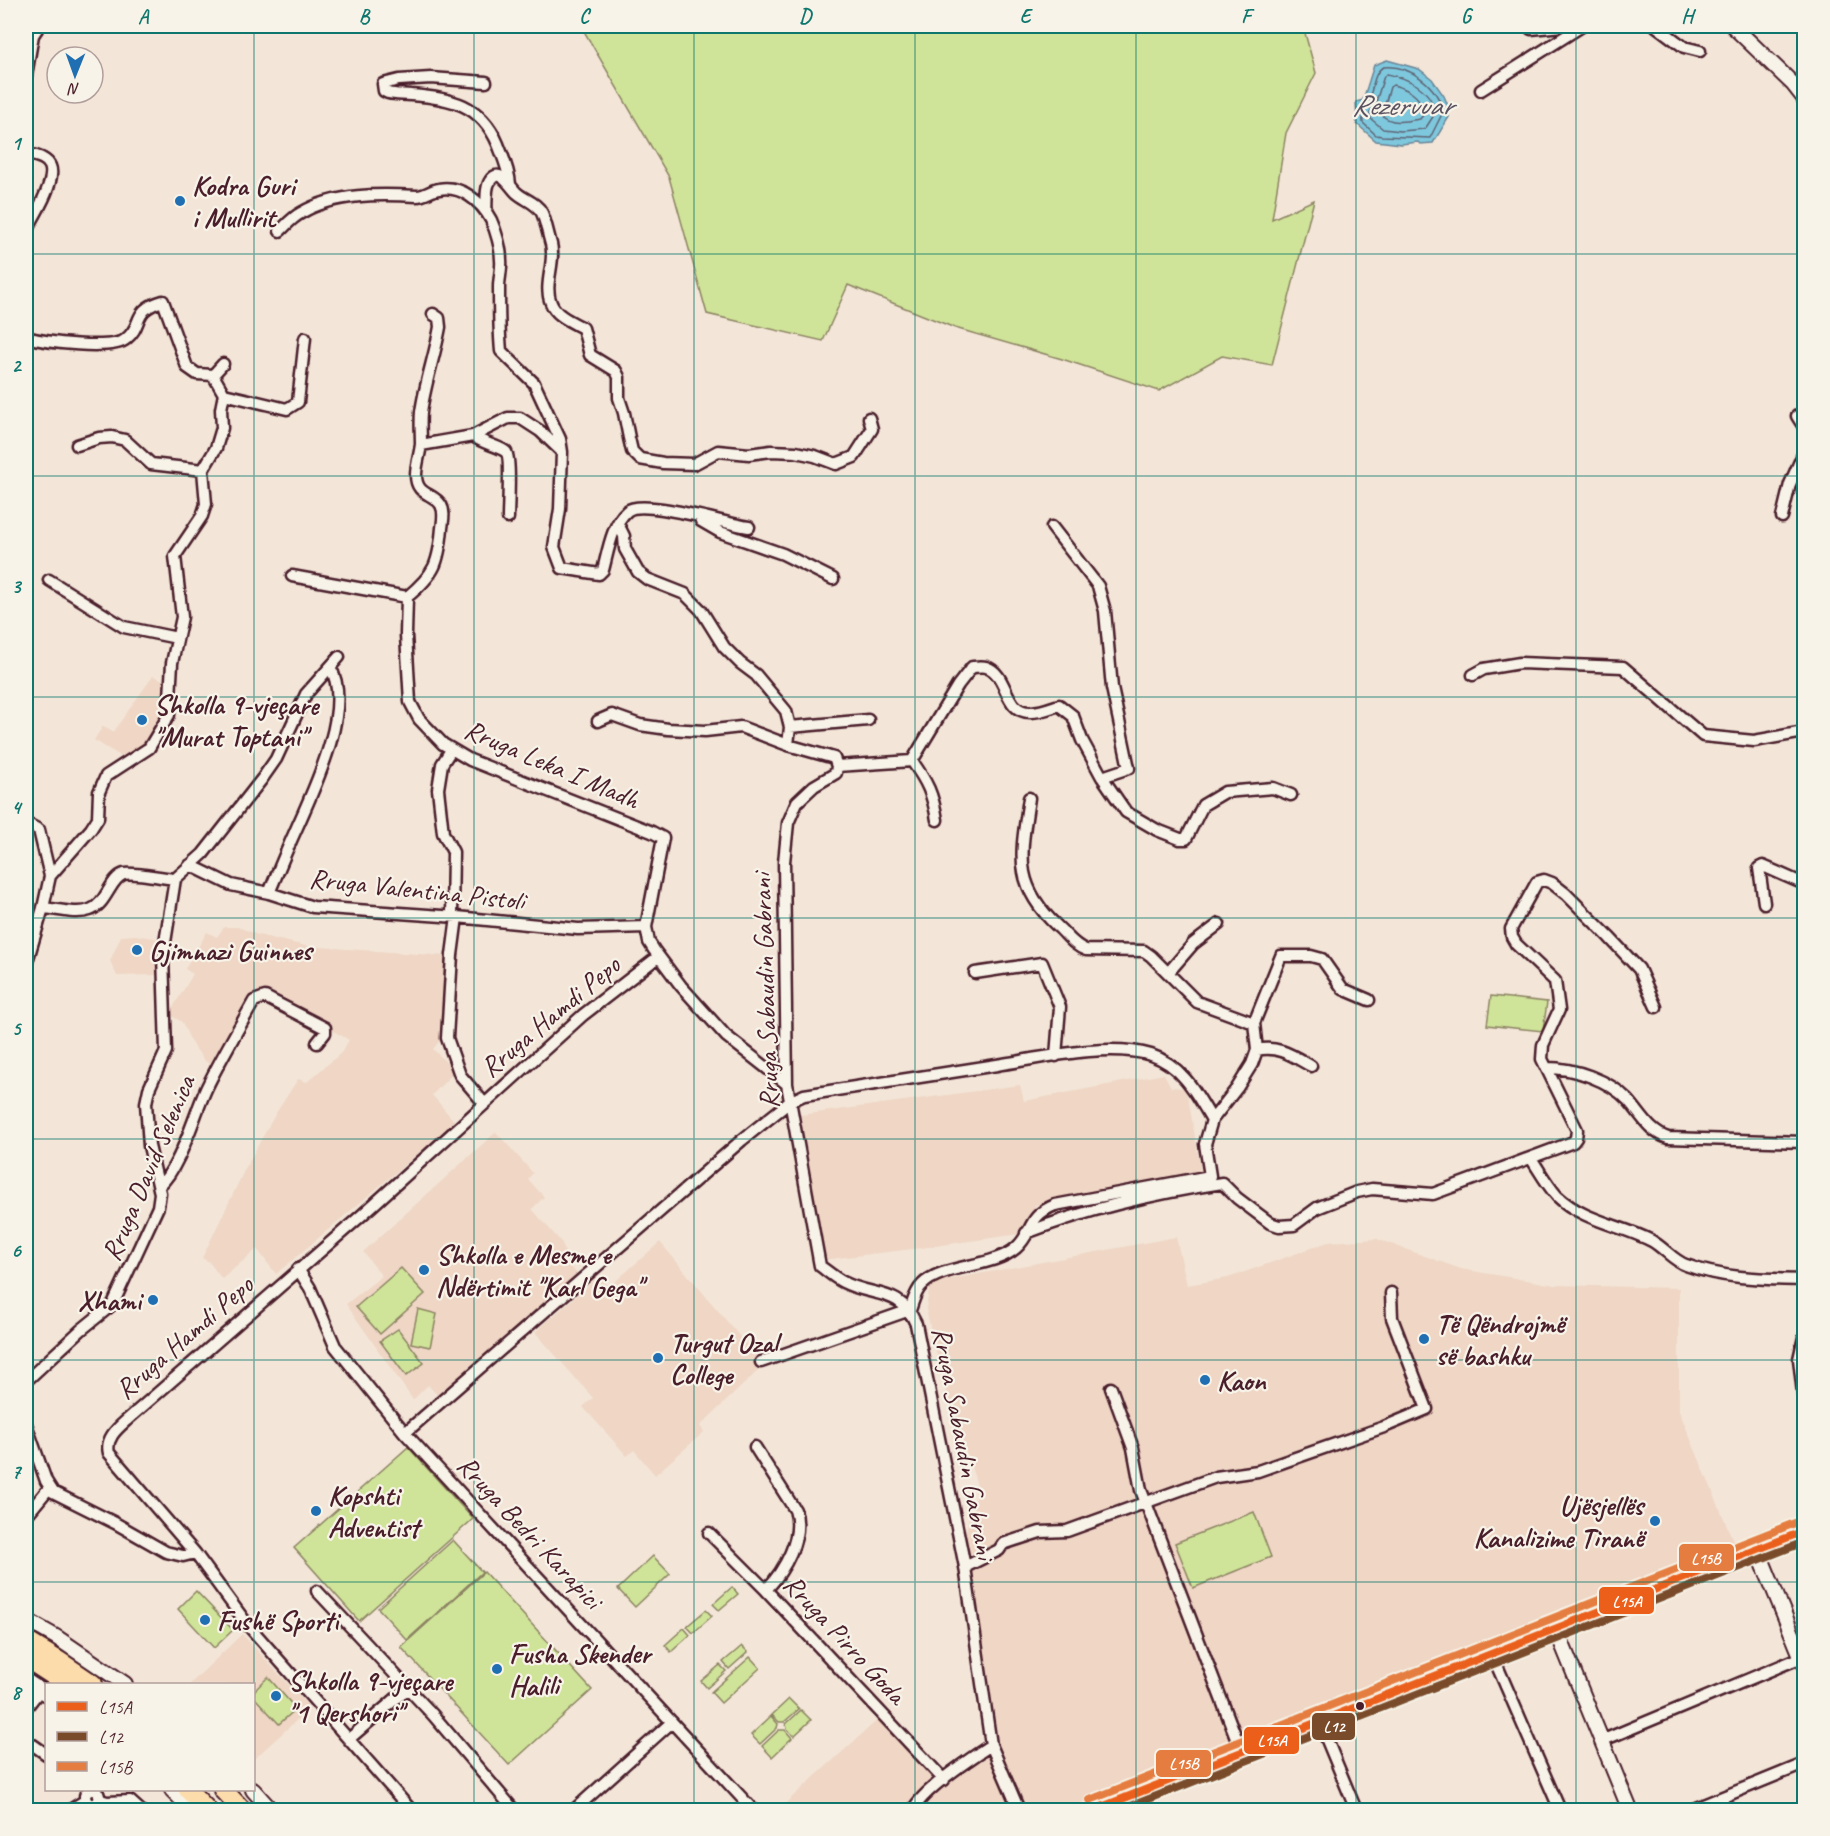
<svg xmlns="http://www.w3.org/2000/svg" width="1830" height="1836" font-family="Caveat,sans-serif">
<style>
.built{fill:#efd6c5}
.green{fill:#cfe499;stroke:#8c8262;stroke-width:1.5}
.water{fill:#7ec8de;stroke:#698496;stroke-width:1.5}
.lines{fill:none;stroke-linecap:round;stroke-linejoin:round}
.shore{stroke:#5f6373;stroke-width:1.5}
.street-casing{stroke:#4a1f2b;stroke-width:15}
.secondary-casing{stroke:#4a1f2b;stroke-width:18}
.primary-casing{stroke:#4a1f2b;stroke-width:20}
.highway-casing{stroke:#4a1f2b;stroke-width:22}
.street{stroke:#f7f3e8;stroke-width:10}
.secondary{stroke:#f7f3e8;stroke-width:14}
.primary{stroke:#fddcac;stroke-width:15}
.highway{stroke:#fddcac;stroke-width:18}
.bus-1-casing{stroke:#f7f3e8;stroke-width:12}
.bus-2-casing{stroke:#f7f3e8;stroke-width:12}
.bus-3-casing{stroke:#f7f3e8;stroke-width:12}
.bus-1{stroke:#eb5f1a;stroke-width:8}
.bus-2{stroke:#7a4b2a;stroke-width:8}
.bus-3{stroke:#e57d40;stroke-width:8}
.grid{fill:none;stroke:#0f766e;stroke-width:1.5;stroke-opacity:0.55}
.poi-dot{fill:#1f6fb2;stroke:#f7f3e8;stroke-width:2}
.bus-dot{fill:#4a1f2b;stroke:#f7f3e8;stroke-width:2}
.labels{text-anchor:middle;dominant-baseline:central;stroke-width:4.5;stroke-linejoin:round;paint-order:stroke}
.poi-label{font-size:28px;font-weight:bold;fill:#4a1f2b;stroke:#f7f3e8;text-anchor:start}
.street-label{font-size:28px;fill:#4a1f2b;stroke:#f7f3e8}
.water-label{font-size:30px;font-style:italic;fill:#5a5261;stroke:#f7f3e8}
.line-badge{stroke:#f7f3e8;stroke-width:2}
.badge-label{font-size:16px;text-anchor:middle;font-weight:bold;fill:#fff}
.neatline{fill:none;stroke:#0f766e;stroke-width:2}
.grid-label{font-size:20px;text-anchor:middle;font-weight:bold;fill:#0f766e}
</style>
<rect width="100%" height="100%" fill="#f3e6d8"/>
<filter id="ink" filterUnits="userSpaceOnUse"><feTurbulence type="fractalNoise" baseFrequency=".0167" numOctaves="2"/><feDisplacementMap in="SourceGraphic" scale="12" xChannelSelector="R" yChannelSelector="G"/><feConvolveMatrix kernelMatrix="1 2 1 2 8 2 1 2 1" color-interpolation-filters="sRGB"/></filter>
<g filter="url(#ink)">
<path class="built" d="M 153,676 L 168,682 L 166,714 L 151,741 L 125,759 L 94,740 L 103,726 L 113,732 Z
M 224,927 L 238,927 L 258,935 L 306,946 L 447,956 L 441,1039 L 433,1049 L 455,1071 L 432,1095 L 455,1122 L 276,1274 L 257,1249 L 222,1279 L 209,1262 L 202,1258 L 246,1167 L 276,1113 L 298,1079 L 307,1082 L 341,1053 L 349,1040 L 263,991 L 257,991 L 230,1037 L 215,1068 L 205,1061 L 192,1044 L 182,1022 L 169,1014 L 193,974 L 185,969 L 207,932 L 217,937 Z
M 135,935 L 160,939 L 156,975 L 117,976 L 110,961 L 121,936 Z
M 1164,1074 L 1171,1087 L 1185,1088 L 1189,1103 L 1202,1176 L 1035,1205 L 1033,1220 L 1026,1233 L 921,1248 L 822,1260 L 801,1115 L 1020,1085 L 1024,1101 Z
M 496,1132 L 533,1173 L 528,1179 L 544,1197 L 532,1209 L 562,1243 L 569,1265 L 578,1275 L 440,1398 L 428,1385 L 413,1400 L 346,1304 L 382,1276 L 363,1252 Z
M 1176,1237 L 1187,1285 L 1228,1278 L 1328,1242 L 1377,1239 L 1461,1269 L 1555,1285 L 1679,1288 L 1679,1411 L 1735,1545 L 1279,1731 L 1062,1810 L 778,1810 L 883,1715 L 944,1780 L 991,1745 L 961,1547 L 978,1488 L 943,1382 L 926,1309 L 930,1283 Z
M 660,1242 L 764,1365 L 700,1426 L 704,1432 L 655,1475 L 634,1450 L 627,1456 L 583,1407 L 593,1398 L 535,1332 L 599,1276 L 609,1287 Z
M 242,1634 L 310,1708 L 254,1759 L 254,1684 L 190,1684 Z"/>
<path class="green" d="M 581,26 L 1303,26 L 1316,73 L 1286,133 L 1272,219 L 1314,200 L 1272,365 L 1222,356 L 1159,391 L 1062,359 L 955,328 L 848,285 L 823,341 L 707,314 L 669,177 Z
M 1491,996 L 1547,1002 L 1543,1031 L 1487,1025 Z
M 401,1268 L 425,1294 L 380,1334 L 356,1307 Z
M 418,1309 L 437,1314 L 430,1347 L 411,1343 Z
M 398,1329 L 424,1363 L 406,1376 L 380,1341 Z
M 408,1447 L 473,1519 L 359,1621 L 294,1548 Z
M 1254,1512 L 1271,1557 L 1193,1588 L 1175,1543 Z
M 453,1540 L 482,1572 L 407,1640 L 378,1608 Z
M 653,1556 L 670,1574 L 635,1607 L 618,1589 Z
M 484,1572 L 592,1690 L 509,1765 L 401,1647 Z
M 732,1587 L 738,1594 L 719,1610 L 713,1604 Z
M 196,1591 L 233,1630 L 214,1648 L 178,1609 Z
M 706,1610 L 712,1616 L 693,1633 L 687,1626 Z
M 684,1628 L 690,1635 L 671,1652 L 665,1645 Z
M 742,1646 L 748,1652 L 729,1669 L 723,1662 Z
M 750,1657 L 760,1668 L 721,1703 L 711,1692 Z
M 720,1665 L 726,1671 L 707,1688 L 701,1681 Z
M 268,1677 L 296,1709 L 279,1724 L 254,1697 L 254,1691 Z
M 789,1699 L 799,1709 L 784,1722 L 779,1722 L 772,1715 Z
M 801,1710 L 811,1720 L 794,1736 L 787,1729 L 786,1724 Z
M 771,1716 L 778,1724 L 777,1728 L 760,1744 L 751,1735 Z
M 779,1730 L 785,1730 L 792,1738 L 772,1757 L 762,1746 Z"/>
<path class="water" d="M 1387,60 L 1419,69 L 1432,79 L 1444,96 L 1449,108 L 1449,117 L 1433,143 L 1420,144 L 1418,142 L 1401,144 L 1376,141 L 1357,124 L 1356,102 L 1363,100 L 1374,65 Z"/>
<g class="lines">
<path class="shore" d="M 1383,67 C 1410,64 1438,86 1443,112 L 1430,138 L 1382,136 L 1376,135 L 1363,123 L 1362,108 C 1375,98 1370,75 1383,67 Z
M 1387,74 C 1410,79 1429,87 1436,112 L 1425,129 L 1401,131 L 1383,129 L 1371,119 L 1370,112 L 1375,105 L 1384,76 Z
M 1393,85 C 1409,89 1418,95 1426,111 L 1420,119 C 1408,121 1391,125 1382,115 L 1390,87 Z"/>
<defs>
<path id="street" d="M 1656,26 L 1684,47 L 1700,51
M 1531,29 L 1562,26
M 26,76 L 33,35 L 39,26
M 486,82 L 431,78 L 399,80 L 383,84 L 384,91 L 388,93 C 396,95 403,94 411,95 C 451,98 481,104 498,144 C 503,157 509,170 510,184
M 1481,90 L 1582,26
M 26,153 C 34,156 46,157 50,166 C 57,181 33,218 26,231
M 486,212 C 487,204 485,188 490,181 C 500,166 510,187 517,193 C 525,200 537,203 542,213 C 546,222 548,234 551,244 C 556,262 543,285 551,303 C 556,316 572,322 583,328 L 590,355 L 616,371 L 619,377 L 619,398 L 624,413 L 629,438 L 632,451 L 640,459 L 663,463 L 694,464 L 718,451 L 749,454 L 771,451 L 796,452 L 815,456 L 836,464 L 854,457 L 872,429 L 869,418
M 280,231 C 286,225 293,217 301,213 C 334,193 380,194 417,196 C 425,196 431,190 439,189 C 461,185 481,201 491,220 C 496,231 501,248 501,260 C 502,269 499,278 499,287 C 499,309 499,330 501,351 L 534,383 L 560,439 L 562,452
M 433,314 L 439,318 L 440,327 C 435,355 425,383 421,412 C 420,422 421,433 421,444 C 420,454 416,465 416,475 C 416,496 433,492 441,505 C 445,512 443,520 442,528 C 439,563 435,574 407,597 L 406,635 L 410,702 L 419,719 L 443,744 L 470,760 L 652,832 L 663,838 L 646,927 L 649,942 L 654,950 L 681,986 L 726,1036 L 787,1084
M 26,337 C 44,342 112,351 126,339 C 144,325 131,310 163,301 L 187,367 L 197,374 L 213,375
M 224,394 L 287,409 L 298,402 L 305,338
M 1797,416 L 1804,427
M 473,436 C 482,443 501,447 506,452 C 511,457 508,508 508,518
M 77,445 L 99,438 L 112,437 L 125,440 L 151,464 L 203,470
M 421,445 L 473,436 L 508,418 L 520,418 L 540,431 L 562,452 L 560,509 L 554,547 L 562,568 L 599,574 L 603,570 C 608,552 612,524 627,511 C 642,498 726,524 749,527
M 1782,517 L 1790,484 L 1804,452
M 701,521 L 720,532 L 783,554 L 833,579
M 618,524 L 624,536 L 625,549 L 638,572 L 647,579 L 685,594 L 701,610 L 724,647 L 740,663 L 756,675 L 786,711 L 790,727 L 788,745
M 1052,527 L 1098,586 L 1105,611 L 1112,688 L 1129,768 L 1102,777
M 292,576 L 407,597
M 49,580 L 124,627 L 177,638
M 1473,675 L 1484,669 L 1520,663 L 1623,667 L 1703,736 L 1754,741 L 1804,732
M 598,721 L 612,715 L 640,725 L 668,729 L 705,731 L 741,727 L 788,745 L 834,758 L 837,766 L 836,773 L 814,786 L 797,802 L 788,823 L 784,862 L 787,1084 L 820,1266 C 827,1271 835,1278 843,1282 C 874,1298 900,1287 916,1324 L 965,1567 L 991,1745 L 1019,1810
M 790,727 L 868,720
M 451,750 L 442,764 L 438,789 L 443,833 L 453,852 L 452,917
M 912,761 L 958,685 L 972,667 C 976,667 982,666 986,667 C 1009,674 1003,713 1031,712 C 1040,712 1050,708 1059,705 L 1073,716 L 1082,740 L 1102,777 L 1126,812 L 1157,830 L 1180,839 L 1186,839 L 1203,805 L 1225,792 L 1273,788 L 1291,795
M 912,761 C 927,782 933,794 937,820
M 837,766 L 912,761
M 1029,798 C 1021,854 1012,884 1058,927 C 1067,935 1074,946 1086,950 L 1144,951 L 1151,956 L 1197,1002 L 1254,1023
M 26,823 L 39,830 L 50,876
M 190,865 L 231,885 L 269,893 L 313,907 L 457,917 L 578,929 L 646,927
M 175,879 L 203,854 L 262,779 L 276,759 L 306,694 L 339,657
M 269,893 C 277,874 285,854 294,834 C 311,795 355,708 330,667
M 1764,903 L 1759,868 L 1763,866 L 1804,884
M 43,908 C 58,909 76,915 90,910 C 107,904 110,878 124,874 C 133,872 164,878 175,879
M 457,917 L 452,955 L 447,1038 L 460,1075 L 484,1103
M 26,965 L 43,908 L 50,876 L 91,829 L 98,818 L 99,792 L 106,776 L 149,748 L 169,715 L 172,663 L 182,617 L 175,556 L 202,516 L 206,504 L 203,470 L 216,448 L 222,428 L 221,409 L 224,394 L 213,375 L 223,364
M 975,973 L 1042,963 L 1060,1007 L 1056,1056
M 1168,973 L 1193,944 L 1219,924
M 1257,1050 C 1278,1045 1293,1056 1311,1066
M 1547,1068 C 1574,1068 1609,1080 1628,1100 C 1641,1114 1649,1132 1668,1138 L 1804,1142
M 1531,1158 C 1539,1170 1547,1185 1557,1196 C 1583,1221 1621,1225 1652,1241 C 1664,1248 1674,1261 1686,1265 C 1723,1279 1765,1279 1804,1280
M 159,1186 C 181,1167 194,1114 207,1087 C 221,1058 238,1030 254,1001 L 265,997 L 325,1028 L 325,1033 L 317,1043
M 1026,1233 C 1088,1209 1156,1193 1222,1183 L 1237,1198 L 1270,1223 L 1279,1226 L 1294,1225 L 1317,1208 L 1357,1192 L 1372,1189 L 1433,1194 L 1573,1142 L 1576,1138 L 1577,1130 L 1542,1059 L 1543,1045 L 1559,1010 L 1555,981 L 1516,944 L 1512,937 L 1511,929 L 1537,882 L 1544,880 L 1552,883 L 1566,894 L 1609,937 L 1639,969 L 1656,1007
M 298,1269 L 310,1288 L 335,1346 L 405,1433 L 753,1810
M 1804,1337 L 1799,1359 L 1804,1402
M 761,1362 L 910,1310 C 913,1302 915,1292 922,1285 C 942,1264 993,1268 1016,1248 C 1034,1232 1026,1217 1055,1205 L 1210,1176 L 1205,1144 L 1212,1120 L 1237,1088 L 1252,1064 L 1257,1050 L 1254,1023 L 1281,956 L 1311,956 L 1322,959 L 1343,989 L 1369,1000
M 26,1381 L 81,1330 L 113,1304 L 158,1207 L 160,1193 L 149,1146 L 146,1103 L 149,1089 L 166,1051 L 163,955 L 175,879
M 1111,1388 L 1133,1448 L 1141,1490 L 1242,1753
M 26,1424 L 46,1481 L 53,1492 L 115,1523 L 166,1552 L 183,1556 L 195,1553
M 405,1433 L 742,1140 L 791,1101 L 804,1095 C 868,1085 933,1075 997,1065 C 1042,1058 1108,1042 1151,1055 C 1182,1065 1197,1094 1212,1120
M 755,1447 L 795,1510 C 804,1537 784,1571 766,1590
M 26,1516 L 49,1488
M 709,1533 L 766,1590 L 944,1780
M 965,1567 L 999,1550 L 1003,1544 L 1040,1532 L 1067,1531 L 1216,1477 L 1258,1471 L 1384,1427 L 1427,1409 L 1392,1318 L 1391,1293
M 317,1591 L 433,1715 L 514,1810
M 1495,1661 L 1560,1810
M 26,1708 L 40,1690
M 1322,1728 L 1356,1810
M 349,1739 L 408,1688
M 26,1740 L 46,1754
M 1601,1741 L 1802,1657
M85 1797a7 7 0 1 1 14 0a7 7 0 1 1-14 0Z
M 98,1799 L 107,1802 L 130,1801 L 140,1810
M 70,1810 L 86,1800
M 411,1810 L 247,1624 L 195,1553 L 109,1453 C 105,1438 118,1428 128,1419 L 362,1215 L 583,1015 L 658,957
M 574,1810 L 672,1722
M 913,1810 C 923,1790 971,1758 991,1745
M 1691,1810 L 1804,1764"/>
<path id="secondary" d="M 1733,26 L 1793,84 L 1804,98
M 1761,1558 L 1804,1663
M 26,1620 L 56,1637 L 125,1684
M 1556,1629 L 1630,1810
M 26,1681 L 46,1694
M 172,1790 L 192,1810
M 253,1790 L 271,1810"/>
<path id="primary" d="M 1094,1810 L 1804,1531"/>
<path id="highway" d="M 26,1641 L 59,1661 L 93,1684
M 26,1658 L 66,1684
M 188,1790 L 207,1810
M 223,1790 L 242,1810"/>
</defs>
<use href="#street" class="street-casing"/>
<use href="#secondary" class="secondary-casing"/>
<use href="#primary" class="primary-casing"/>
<use href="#highway" class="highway-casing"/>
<use href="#street" class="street"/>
<use href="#secondary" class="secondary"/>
<use href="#primary" class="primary"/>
<use href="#highway" class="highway"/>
<defs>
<path id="bus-1" d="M 1094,1810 L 1804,1531"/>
<path id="bus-2" d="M 1121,1810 L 1804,1542"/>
<path id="bus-3" d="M 1090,1800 L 1800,1521"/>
</defs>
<use href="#bus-1" class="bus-1-casing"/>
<use href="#bus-2" class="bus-2-casing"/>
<use href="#bus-3" class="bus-3-casing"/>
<use href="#bus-1" class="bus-1"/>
<use href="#bus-2" class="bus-2"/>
<use href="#bus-3" class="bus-3"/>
</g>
</g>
<path class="grid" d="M 254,26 L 254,1684M 474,26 L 474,1810M 694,26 L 694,1810M 915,26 L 915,1810M 1136,26 L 1136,1810M 1356,26 L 1356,1810M 1576,26 L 1576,1810M 26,254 L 1804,254M 26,476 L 1804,476M 26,697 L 1804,697M 26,918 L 1804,918M 26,1139 L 1804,1139M 26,1360 L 1804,1360M 26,1582 L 1804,1582M 254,1684 L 254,1790M 254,1790 L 254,1810"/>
<g class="poi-dot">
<circle cx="180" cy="201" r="6"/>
<circle cx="142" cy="720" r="6"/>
<circle cx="137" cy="950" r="6"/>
<circle cx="424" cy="1270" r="6"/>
<circle cx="153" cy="1300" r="6"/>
<circle cx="1424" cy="1339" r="6"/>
<circle cx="658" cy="1358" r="6"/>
<circle cx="1205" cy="1380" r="6"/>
<circle cx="316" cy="1511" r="6"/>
<circle cx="1655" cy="1521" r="6"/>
<circle cx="205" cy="1620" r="6"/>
<circle cx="497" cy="1669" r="6"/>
<circle cx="276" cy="1696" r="6"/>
</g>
<circle class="bus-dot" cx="1360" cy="1706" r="5"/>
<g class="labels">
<g class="poi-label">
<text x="192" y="185">Kodra Guri<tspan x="192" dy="32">i Mullirit</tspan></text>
<text x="154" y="704">Shkolla 9-vjeçare<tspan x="154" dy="32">"Murat Toptani"</tspan></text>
<text x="149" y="950">Gjimnazi Guinnes</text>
<text x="436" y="1254">Shkolla e Mesme e<tspan x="436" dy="32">Ndërtimit "Karl Gega"</tspan></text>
<text x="141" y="1300" text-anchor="end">Xhami</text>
<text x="1436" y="1323">Të Qëndrojmë<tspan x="1436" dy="32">së bashku</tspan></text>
<text x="670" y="1342">Turgut Ozal<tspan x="670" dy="32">College</tspan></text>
<text x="1217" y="1380">Kaon</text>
<text x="328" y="1495">Kopshti<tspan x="328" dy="32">Adventist</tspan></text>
<text x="1643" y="1505" text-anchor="end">Ujësjellës<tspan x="1643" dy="32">Kanalizime Tiranë</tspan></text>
<text x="217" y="1620">Fushë Sporti</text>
<text x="509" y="1653">Fusha Skender<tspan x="509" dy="32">Halili</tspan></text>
<text x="288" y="1680">Shkolla 9-vjeçare<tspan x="288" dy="32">"1 Qershori"</tspan></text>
</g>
<g class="street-label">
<text transform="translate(552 764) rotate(23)">Rruga Leka I Madh</text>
<text transform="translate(417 889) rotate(6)">Rruga Valentina Pistoli</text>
<text transform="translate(765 991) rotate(-92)">Rruga Sabaudin Gabrani</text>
<text transform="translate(550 1016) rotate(-40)">Rruga Hamdi Pepo</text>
<text transform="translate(148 1168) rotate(-67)">Rruga David Selenica</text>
<text transform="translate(184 1337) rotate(-41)">Rruga Hamdi Pepo</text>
<text transform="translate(964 1443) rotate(79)">Rruga Sabaudin Gabrani</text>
<text transform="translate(530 1532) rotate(47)">Rruga Bedri Karapici</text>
<text transform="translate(845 1639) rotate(47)">Rruga Pirro Goda</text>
</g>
<g class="water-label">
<text x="1402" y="105">Rezervuar</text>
</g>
</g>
<g class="line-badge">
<rect x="1678" y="1543" width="57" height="29" rx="6" fill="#e57d40"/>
<rect x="1598" y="1586" width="57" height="29" rx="6" fill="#eb5f1a"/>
<rect x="1311" y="1712" width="45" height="29" rx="6" fill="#7a4b2a"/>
<rect x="1243" y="1726" width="57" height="29" rx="6" fill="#eb5f1a"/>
<rect x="1155" y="1749" width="57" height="29" rx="6" fill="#e57d40"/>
</g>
<g class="badge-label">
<text x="1706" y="1564">L15B</text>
<text x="1627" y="1607">L15A</text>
<text x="1334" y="1732">L12</text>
<text x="1272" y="1746">L15A</text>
<text x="1184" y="1769">L15B</text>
</g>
<rect width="1830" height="1836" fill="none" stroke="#f7f3e8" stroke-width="66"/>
<rect x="45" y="1683" width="210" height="108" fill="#f7f3e8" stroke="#b29e9c" stroke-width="1.5"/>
<rect x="57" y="1702" width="30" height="9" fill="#eb5f1a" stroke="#b29e9c" stroke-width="1.5"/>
<text x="99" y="1713" font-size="18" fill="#4a1f2b">L15A</text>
<rect x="57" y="1732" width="30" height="9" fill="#7a4b2a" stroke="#b29e9c" stroke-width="1.5"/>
<text x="99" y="1743" font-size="18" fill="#4a1f2b">L12</text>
<rect x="57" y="1762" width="30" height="9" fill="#e57d40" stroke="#b29e9c" stroke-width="1.5"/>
<text x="99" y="1773" font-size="18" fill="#4a1f2b">L15B</text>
<g transform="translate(75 75) rotate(181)"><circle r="28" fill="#f7f3e8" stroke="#b29e9c" stroke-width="1.5"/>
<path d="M0-4.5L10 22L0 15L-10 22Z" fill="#1f6fb2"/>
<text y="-9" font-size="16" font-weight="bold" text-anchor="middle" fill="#4a1f2b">N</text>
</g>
<rect x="33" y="33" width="1764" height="1770" class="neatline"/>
<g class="grid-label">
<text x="143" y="23">A</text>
<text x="364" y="23">B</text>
<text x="584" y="23">C</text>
<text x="805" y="23">D</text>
<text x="1025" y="23">E</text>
<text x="1246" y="23">F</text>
<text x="1466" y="23">G</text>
<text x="1687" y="23">H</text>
<text x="16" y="150">1</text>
<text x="16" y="372">2</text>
<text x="16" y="593">3</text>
<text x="16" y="814">4</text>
<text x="16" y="1035">5</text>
<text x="16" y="1257">6</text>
<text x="16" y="1478">7</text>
<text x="16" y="1699">8</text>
</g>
</svg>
